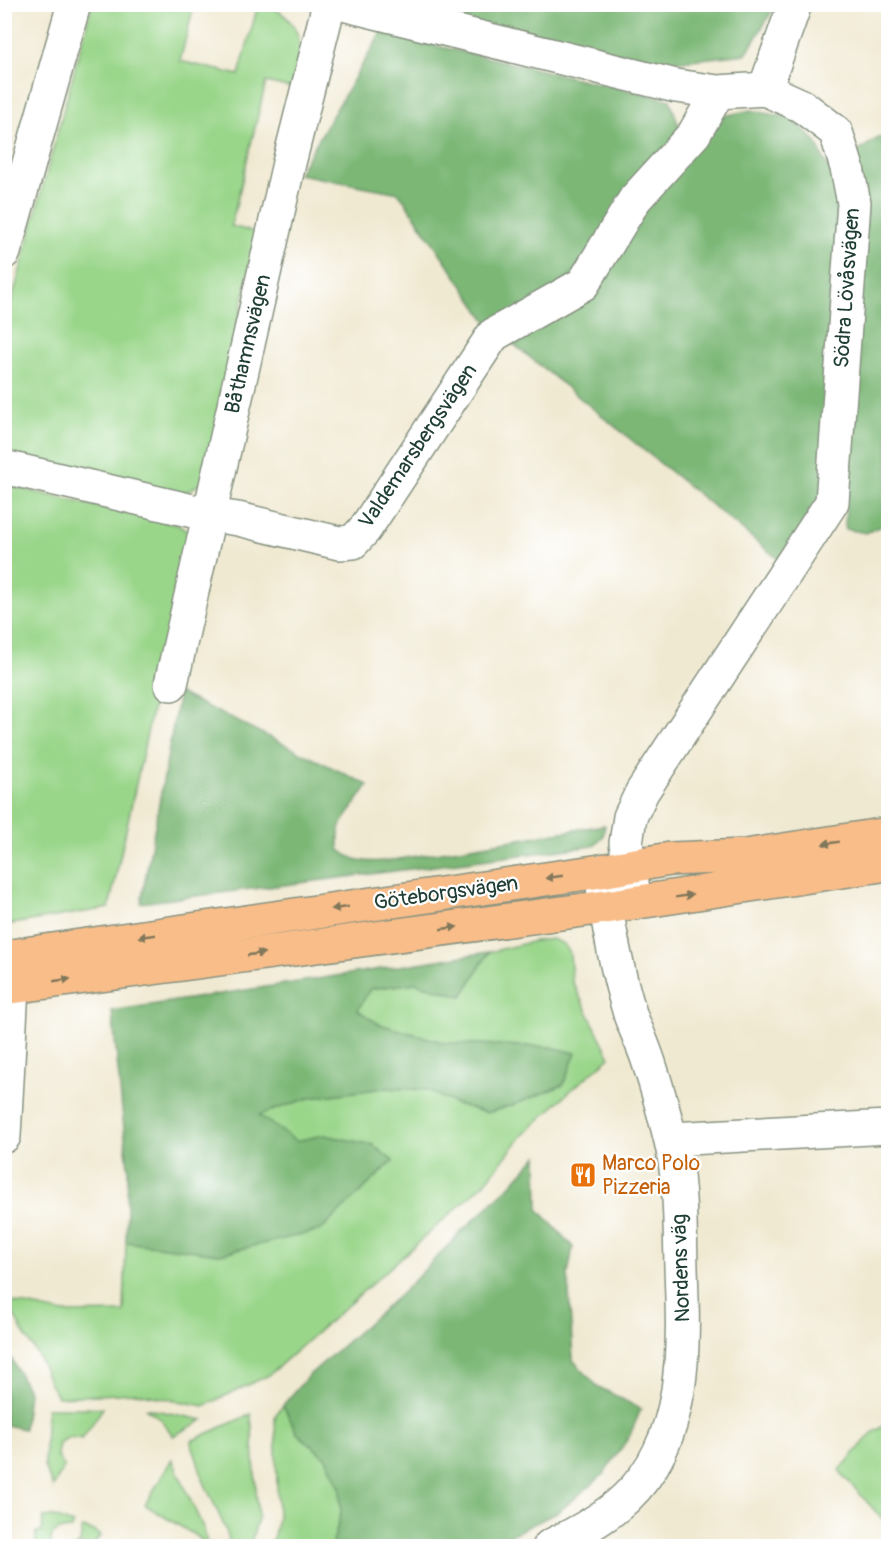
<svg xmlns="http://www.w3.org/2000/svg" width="893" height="1551" font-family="Pangolin,sans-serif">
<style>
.green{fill:#9ad68a;stroke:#5c8a5f;stroke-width:1.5}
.forest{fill:#7bb776;stroke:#4d7a55;stroke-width:1.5}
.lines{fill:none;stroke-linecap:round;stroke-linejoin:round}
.minor-casing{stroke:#889382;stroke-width:36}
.major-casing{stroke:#889382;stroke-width:36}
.minor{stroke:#fff;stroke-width:33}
.major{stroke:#f8bd89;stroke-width:33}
.oneway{fill:#81775a}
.labels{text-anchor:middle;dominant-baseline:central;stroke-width:4.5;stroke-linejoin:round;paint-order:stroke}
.street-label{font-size:21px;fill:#1f3d34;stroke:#fff}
.food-label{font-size:21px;fill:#c56008;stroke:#fff;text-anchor:start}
</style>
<rect width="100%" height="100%" fill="#fff"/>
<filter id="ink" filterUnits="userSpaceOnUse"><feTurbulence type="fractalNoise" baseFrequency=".0167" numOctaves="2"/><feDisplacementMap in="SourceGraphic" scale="12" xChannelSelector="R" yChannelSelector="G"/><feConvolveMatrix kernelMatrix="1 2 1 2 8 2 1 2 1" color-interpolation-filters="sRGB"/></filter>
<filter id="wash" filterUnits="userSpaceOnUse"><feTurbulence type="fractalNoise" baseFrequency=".008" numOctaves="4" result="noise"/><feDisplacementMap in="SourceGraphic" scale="24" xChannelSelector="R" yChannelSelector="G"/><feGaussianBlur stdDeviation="1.35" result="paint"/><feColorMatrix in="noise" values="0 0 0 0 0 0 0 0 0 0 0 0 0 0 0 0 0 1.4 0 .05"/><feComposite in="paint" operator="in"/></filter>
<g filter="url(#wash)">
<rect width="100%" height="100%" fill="#f0e9d1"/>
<path class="green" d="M 92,5 L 194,5 L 180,61 L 239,75 L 258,5 C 282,6 301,27 300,51 C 300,63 295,76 292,88 L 266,82 L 231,226 L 257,233 L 205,481 L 181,495 L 5,455 L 5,326 Z
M 5,485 L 178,525 L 188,532 L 190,537 L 109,908 L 5,925 Z
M 552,939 L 564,944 L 570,953 L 572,981 L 610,1057 L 569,1092 L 522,1136 L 484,1184 L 269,1375 L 204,1406 L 137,1393 L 58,1397 L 50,1384 L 39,1357 L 22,1331 L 7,1301 L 64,1313 L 124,1312 L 126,1242 L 220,1254 L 392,1161 L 373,1145 L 324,1135 L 296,1141 L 258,1115 L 309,1098 L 384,1088 L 427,1090 L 456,1104 L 487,1113 L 516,1104 L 563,1085 L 575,1053 L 551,1047 L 446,1043 L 379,1024 L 357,1010 L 370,989 L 416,983 L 462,996 L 489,952 L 535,941 Z
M 283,1405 L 297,1433 L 326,1458 L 340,1487 L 341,1514 L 332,1546 L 271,1546 L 278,1519 L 275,1416 Z
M 47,1408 L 103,1408 L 82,1439 L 69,1437 L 59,1443 L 57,1455 L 64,1467 L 53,1487 L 44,1466 Z
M 145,1408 L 203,1420 L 173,1436 L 162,1420 Z
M 251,1414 L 258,1518 L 250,1546 L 231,1546 L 226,1530 L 204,1482 L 191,1441 Z
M 888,1423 L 888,1523 L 887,1524 L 839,1471 L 872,1433 Z
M 172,1459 L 205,1532 L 207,1546 L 201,1546 L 201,1539 L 145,1505 Z
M 43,1517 L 54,1517 L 73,1524 L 72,1529 L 59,1530 L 52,1535 L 50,1546 L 36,1546 L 36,1532 L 42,1532 Z
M 82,1528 L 94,1531 L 100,1536 L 93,1546 L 76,1546 L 80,1543 Z"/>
<path class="forest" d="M 389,5 L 776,5 L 746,54 L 664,63 Z
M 381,33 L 670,100 L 682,135 L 581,276 L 490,326 L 399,193 L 298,174 Z
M 751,110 L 793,119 L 815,141 L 843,198 L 824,498 L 783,563 L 506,338 L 645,202 L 719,117 Z
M 888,137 L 888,523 L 866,533 L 845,529 L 857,152 L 878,138 Z
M 179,693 L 368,785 L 339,828 L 339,849 C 354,863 368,862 387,861 L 605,825 L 603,837 L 593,846 L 141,903 Z
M 489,952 L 462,996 L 416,983 L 370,989 L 358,1010 L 379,1024 L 446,1043 L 551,1047 L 576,1053 L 563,1085 L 516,1104 L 487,1113 L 456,1104 L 427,1090 L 384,1088 L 309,1098 L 259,1115 L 296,1141 L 324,1135 L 373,1145 L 393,1161 L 321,1230 L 220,1254 L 126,1242 L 128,1168 L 112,1011 Z
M 537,1156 L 538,1209 L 573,1247 L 568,1274 L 573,1360 L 597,1386 L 641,1409 L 629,1437 L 603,1475 L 558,1512 L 488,1546 L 332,1546 L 341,1514 L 340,1487 L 326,1458 L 297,1433 L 283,1405 L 308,1376 L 402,1293 L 462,1231 L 509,1187 Z
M 4,1344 L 28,1391 L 24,1429 L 5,1425 Z"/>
</g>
<g filter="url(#ink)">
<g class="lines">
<defs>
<path id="minor" d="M 343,4 L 676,86 L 718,92 L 765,89 L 802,106 L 836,132 L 847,168 L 854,203 L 832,502 L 642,792 L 630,817 L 626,843 L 635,903
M 765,89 L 795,4
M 4,252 L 74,4
M 4,467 L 210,515 L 238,519 L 339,543 L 353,542 L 365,529 L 493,335 L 583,284 L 635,199 L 694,134 L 718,92
M 171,684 L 289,163 L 329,4
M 4,1136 L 12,987
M 671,1139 L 888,1127
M 550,1546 C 576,1534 605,1518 626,1498 C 688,1440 684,1346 681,1268 C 680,1225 681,1180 670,1137 C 664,1113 657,1087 649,1063 C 644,1047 637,1032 631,1017 C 616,969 607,920 601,871"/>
<path id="major" d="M 4,957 L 601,871 L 670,859 L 745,856 L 888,834
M 4,988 L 606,907 L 888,864"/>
</defs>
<use href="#minor" class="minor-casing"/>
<use href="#major" class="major-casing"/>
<use href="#minor" class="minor"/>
<use href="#major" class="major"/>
</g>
<defs><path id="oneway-solid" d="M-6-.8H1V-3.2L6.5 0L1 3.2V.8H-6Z" transform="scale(1.5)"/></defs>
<g class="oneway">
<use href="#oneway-solid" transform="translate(831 843) rotate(171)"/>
<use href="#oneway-solid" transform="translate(554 877) rotate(172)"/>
<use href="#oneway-solid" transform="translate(684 896) rotate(-9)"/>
<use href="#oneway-solid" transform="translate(340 908) rotate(172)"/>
<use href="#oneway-solid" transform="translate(449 928) rotate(-8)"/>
<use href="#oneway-solid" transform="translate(147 936) rotate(172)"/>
<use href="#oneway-solid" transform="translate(256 954) rotate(-8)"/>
<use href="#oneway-solid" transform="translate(62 980) rotate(-8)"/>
</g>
</g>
<defs>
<symbol id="restaurant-square" viewBox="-11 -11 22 22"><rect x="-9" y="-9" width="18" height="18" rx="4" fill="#e8710a" stroke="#fff"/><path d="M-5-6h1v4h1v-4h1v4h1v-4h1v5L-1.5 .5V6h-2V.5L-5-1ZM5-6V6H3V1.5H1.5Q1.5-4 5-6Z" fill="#fff"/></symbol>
</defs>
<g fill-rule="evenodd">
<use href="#restaurant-square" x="568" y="1160" width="30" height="30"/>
</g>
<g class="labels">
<g class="street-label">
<text transform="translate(847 288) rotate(-86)">Södra Lövåsvägen</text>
<text transform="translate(248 344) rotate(-77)">Båthamnsvägen</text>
<text transform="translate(418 446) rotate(-56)">Valdemarsbergsvägen</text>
<text transform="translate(446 893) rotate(-8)">Göteborgsvägen</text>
<text transform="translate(681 1268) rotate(-92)">Nordens väg</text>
</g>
<g class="food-label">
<text x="602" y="1163">Marco Polo<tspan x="602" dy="24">Pizzeria</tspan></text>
</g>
</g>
<rect width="893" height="1551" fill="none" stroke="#fff" stroke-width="24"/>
</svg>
